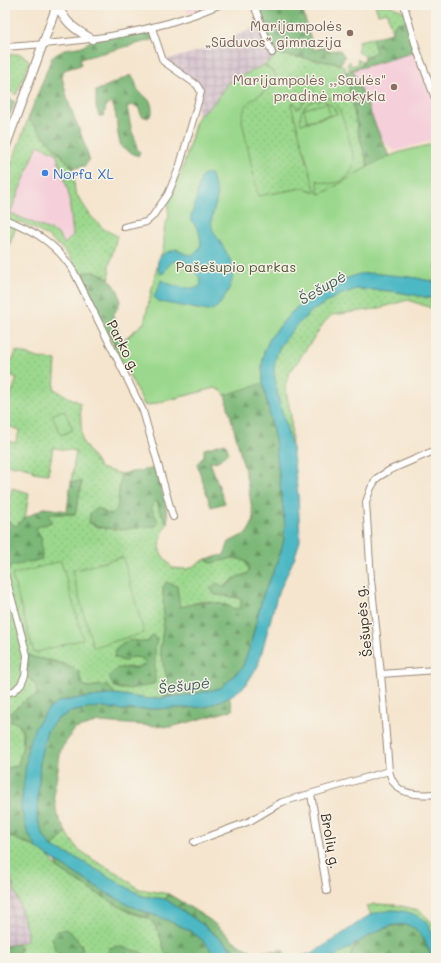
<svg xmlns="http://www.w3.org/2000/svg" width="441" height="963" font-family="Mali,sans-serif">
<style>
.built{fill:#f5cfda}
.industrial{fill:url(#industrial-grid)}
.grass{fill:url(#grass-dots);stroke:#6b8156;fill-rule:evenodd}
.forest{fill:url(#forest-firs);stroke:#5c714b}
.park{fill:#9bd88d;stroke:#6b8156;fill-rule:evenodd}
.water{fill:#4bb8c4;stroke:#437171}
.lines{fill:none;stroke-linecap:round;stroke-linejoin:round}
.minor-casing{stroke:#988876;stroke-width:8}
.major-casing{stroke:#988876;stroke-width:10}
.minor{stroke:#fff;stroke-width:6}
.major{stroke:#fff;stroke-width:8}
.education-dot{fill:#8d6e63;stroke:#f7f3e8;stroke-width:1.5}
.shop-dot{fill:#3f7fe0;stroke:#f7f3e8;stroke-width:1.5}
.labels{text-anchor:middle;dominant-baseline:central;stroke-width:3;stroke-linejoin:round;paint-order:stroke}
.education-label{font-size:14px;fill:#785e54;stroke:#f7f3e8;text-anchor:end}
.shop-label{font-size:14px;fill:#366cbe;stroke:#f7f3e8;text-anchor:start}
.park-label{font-size:14px;fill:#53563a;stroke:#f7f3e8}
.street-label{font-size:14px;fill:#3b2a1e;stroke:#f7f3e8}
.water-label{font-size:15px;font-style:italic;fill:#415c58;stroke:#f7f3e8}
</style>
<defs>
<pattern id="industrial-grid" width="8" height="8" patternUnits="userSpaceOnUse"><rect width="8" height="8" fill="#d1bdcb"/><path d="M0 4h8M4 0v8" fill="none" stroke="#ab9aa4"/></pattern>
<pattern id="grass-dots" width="8" height="8" patternUnits="userSpaceOnUse"><rect width="8" height="8" fill="#9bd88d"/><path d="M2 2h.1M6 6h.1" fill="none" stroke="#86ba79" stroke-width="1.8" stroke-linecap="round"/></pattern>
<pattern id="forest-firs" width="22" height="20" patternUnits="userSpaceOnUse"><rect width="22" height="20" fill="#7cb878"/><path d="M5 1l3.5 6h-7zM16 11l3.5 6h-7z" fill="#679662"/></pattern>
</defs>
<rect width="100%" height="100%" fill="#f7f3e8"/>
<filter id="ink" filterUnits="userSpaceOnUse"><feTurbulence type="fractalNoise" baseFrequency=".025" numOctaves="2"/><feDisplacementMap in="SourceGraphic" scale="8" xChannelSelector="R" yChannelSelector="G"/><feConvolveMatrix kernelMatrix="1 2 1 2 8 2 1 2 1" color-interpolation-filters="sRGB"/></filter>
<filter id="wash" filterUnits="userSpaceOnUse"><feTurbulence type="fractalNoise" baseFrequency=".012" numOctaves="4" result="noise"/><feDisplacementMap in="SourceGraphic" scale="16" xChannelSelector="R" yChannelSelector="G"/><feGaussianBlur stdDeviation="0.9" result="paint"/><feColorMatrix in="noise" values="0 0 0 0 0 0 0 0 0 0 0 0 0 0 0 0 0 1.4 0 .05"/><feComposite in="paint" operator="in"/></filter>
<g filter="url(#wash)">
<rect width="100%" height="100%" fill="#f5e5ce"/>
<path class="built" d="M 189,5 L 210,5 L 187,14 Z
M 415,52 L 436,108 L 436,139 L 395,151 L 382,141 L 353,70 Z
M 38,145 L 56,153 L 68,190 L 73,235 L 65,244 L 10,213 Z"/>
<path class="industrial" d="M 261,24 L 274,57 L 272,60 L 235,79 L 227,84 L 215,102 L 197,118 L 199,88 L 163,61 L 213,47 Z
M 5,872 L 9,876 L 19,903 L 27,931 L 27,941 L 5,946 Z"/>
<path class="grass" d="M 375,5 L 389,5 L 405,12 L 408,20 L 392,33 L 387,12 L 378,14 Z
M 372,38 L 377,52 L 365,57 C 363,54 360,54 357,51 L 359,45 L 358,41 Z
M 272,53 L 340,64 L 345,67 L 358,131 L 368,166 L 348,180 L 322,194 L 303,188 L 251,198 L 168,208 L 171,195 L 183,168 L 197,118 L 215,102 L 227,84 L 235,79 L 234,87 L 276,74 L 264,65 L 272,60 L 274,57 Z
M 20,54 L 28,59 L 29,64 L 16,95 L 11,91 L 5,99 L 5,55 Z
M 357,59 L 363,62 L 362,65 L 350,70 L 347,64 L 350,61 L 351,66 L 358,64 Z
M 28,119 L 73,168 L 75,192 L 90,215 L 104,229 L 117,236 L 109,267 L 110,279 C 101,275 90,267 81,276 L 82,283 C 78,275 75,267 71,260 C 58,240 38,230 18,221 L 5,258 L 5,181 ZM 38,145 L 56,153 L 68,190 L 73,235 L 65,244 L 57,233 L 10,213 Z
M 356,289 L 392,291 L 436,299 L 436,308 L 431,308 L 408,300 L 376,309 L 332,315 L 324,323 L 289,374 L 285,386 L 291,415 L 292,448 C 286,427 280,407 276,386 C 275,381 274,375 274,370 C 273,339 312,306 339,295 C 344,292 351,291 356,289 Z
M 16,351 L 38,358 L 56,360 L 54,389 L 80,403 L 82,441 L 100,468 L 121,474 L 117,509 L 110,515 L 97,527 L 122,529 L 155,526 L 155,515 L 151,507 L 157,501 L 160,511 L 167,523 L 161,537 L 160,552 L 172,568 L 188,569 L 206,559 L 211,563 L 233,558 L 244,560 L 248,566 L 249,571 L 247,574 C 231,578 227,585 215,595 L 228,596 L 241,599 L 241,608 L 235,609 L 226,605 L 203,601 L 180,608 L 163,588 L 164,621 L 160,651 L 167,678 L 164,688 L 165,697 L 149,699 L 115,694 L 107,685 L 87,687 L 81,683 L 79,672 L 55,661 L 37,659 L 27,655 L 25,675 L 36,685 L 37,695 L 26,700 L 19,725 C 26,739 21,751 18,766 L 5,768 L 5,579 L 9,567 L 35,528 L 48,514 L 75,514 L 82,482 L 71,482 L 76,451 L 53,448 L 48,474 L 33,472 L 33,469 L 17,465 L 16,466 L 5,464 L 5,440 L 15,443 L 20,430 L 5,425 L 5,411 L 17,378 L 11,376 L 12,373 L 9,372 L 8,375 L 5,374 L 5,357 L 13,360 ZM 154,636 L 157,640 L 155,647 L 154,683 L 148,686 L 120,689 L 113,686 L 125,667 L 137,668 L 146,665 L 143,658 L 133,657 L 123,661 L 114,657 L 147,642 Z
M 12,488 L 29,493 L 25,518 L 16,526 L 5,520 L 5,510 L 8,510 Z
M 66,832 L 77,848 L 95,861 L 119,874 L 139,889 L 169,894 L 165,899 L 142,896 L 78,859 L 52,847 Z
M 5,834 L 37,848 L 49,857 L 57,868 L 131,913 L 150,919 L 158,931 L 163,943 L 165,953 L 173,958 L 150,958 L 138,951 L 109,952 C 103,963 93,956 85,957 C 82,957 79,958 75,958 L 75,955 L 83,950 L 81,943 L 60,956 L 56,957 L 20,958 L 19,956 L 20,947 L 16,944 L 27,941 L 27,931 L 19,903 L 10,876 L 5,872 Z
M 374,904 L 396,905 L 419,910 L 436,926 L 436,944 L 429,928 L 393,910 L 371,914 L 366,907 Z
M 358,941 L 351,952 L 350,958 L 330,958 L 339,954 Z"/>
<path class="forest" d="M 257,5 L 301,5 L 314,50 L 324,47 L 326,51 L 340,50 L 345,57 L 340,64 L 272,53 Z
M 408,20 L 415,52 L 353,70 L 382,141 L 390,156 L 436,143 L 436,282 L 411,277 L 297,270 L 263,383 L 275,440 L 285,525 L 284,540 L 278,562 L 263,595 L 250,647 L 242,668 L 221,688 L 190,695 L 165,697 L 164,688 L 167,678 L 160,651 L 164,621 L 163,588 L 166,582 L 177,586 L 180,607 C 201,602 214,599 235,609 L 241,608 L 241,599 L 228,596 L 215,595 L 210,588 L 217,583 L 225,587 L 237,577 L 247,574 L 249,571 L 248,566 L 244,560 L 233,558 L 211,563 L 206,559 L 224,555 L 229,542 L 247,533 L 254,520 L 246,475 L 225,395 L 220,390 L 215,388 L 145,406 L 82,283 L 81,276 C 95,262 121,284 120,301 C 119,306 116,311 113,315 L 122,341 L 144,323 L 251,198 L 303,188 L 322,194 L 348,180 L 368,166 L 358,131 L 346,72 L 362,65 L 365,57 L 376,52 L 372,38 L 392,33 L 395,24 Z
M 152,28 L 155,39 L 80,59 L 81,65 L 64,70 L 62,77 L 68,101 L 85,145 L 89,159 L 85,166 L 73,168 L 28,119 L 52,57 L 66,49 L 84,46 L 92,39 Z
M 131,75 C 136,79 135,85 138,90 C 141,95 147,97 150,101 C 152,105 152,110 152,114 L 148,118 L 142,116 L 138,107 L 131,105 L 127,107 L 132,132 L 136,141 L 137,149 L 140,152 L 138,156 L 122,148 C 115,133 119,118 112,103 L 106,105 L 104,116 L 99,116 L 96,107 L 96,91 Z
M 6,96 L 15,102 L 5,126 L 5,99 Z
M 225,443 L 228,450 L 228,453 L 218,461 L 210,462 L 225,503 L 211,507 L 197,464 L 204,456 L 204,449 Z
M 156,468 L 168,516 L 167,523 L 160,511 L 157,501 L 151,507 L 158,522 L 156,526 C 134,528 109,533 89,523 L 90,513 L 98,508 L 110,515 L 117,509 L 121,474 Z
M 71,482 L 82,482 L 75,514 L 48,514 L 52,522 L 35,528 L 41,536 L 42,559 L 9,567 L 5,579 L 5,534 L 8,532 L 5,529 L 5,520 L 16,526 L 25,518 L 44,508 L 67,511 Z
M 153,635 L 157,640 L 155,647 L 155,683 C 147,687 119,692 113,685 C 111,683 110,679 109,676 L 117,668 L 137,668 L 146,664 L 142,658 L 133,657 L 124,661 L 114,657 L 115,650 L 129,640 L 147,642 Z
M 27,655 C 46,662 62,660 79,672 L 81,683 L 87,687 L 107,685 L 115,694 L 60,701 L 26,776 L 22,797 L 27,831 L 37,848 L 5,834 L 5,768 L 18,766 C 20,755 28,735 19,725 C 17,723 13,722 11,721 L 11,712 L 26,700 L 37,695 L 36,685 L 25,675 Z
M 229,697 L 233,710 L 171,727 L 99,722 L 75,729 L 61,749 L 54,794 L 57,815 L 66,832 L 52,847 L 44,837 L 37,818 L 40,758 L 47,731 L 56,720 L 70,712 L 97,707 L 124,710 L 206,707 Z
M 57,862 C 80,877 104,892 129,905 C 159,919 200,926 216,958 L 173,958 L 165,953 C 163,944 157,925 150,919 C 145,916 130,912 124,909 C 101,896 79,883 57,868 Z
M 169,894 L 210,920 L 239,945 L 255,952 L 283,950 L 286,958 L 243,957 L 202,924 L 165,899 Z
M 401,924 L 411,925 L 421,934 L 431,955 L 431,958 L 350,958 C 354,936 382,929 401,924 Z
M 65,929 C 74,934 79,940 83,950 L 75,955 L 75,958 L 49,958 L 60,956 L 55,951 L 52,937 L 56,932 Z
M 16,944 L 20,946 L 19,956 L 20,958 L 5,958 L 5,946 Z
M 118,946 L 138,951 L 150,958 L 101,958 L 108,954 L 109,948 Z"/>
<path class="park" d="M 264,65 L 276,74 L 276,81 C 264,98 243,95 242,121 L 258,196 L 303,188 L 322,194 C 344,182 365,167 388,157 C 402,150 420,148 436,143 L 436,282 L 411,277 L 319,291 L 304,301 L 289,315 L 270,338 L 264,352 L 262,366 L 263,383 L 225,395 L 220,390 L 215,388 L 145,406 L 114,346 L 128,337 L 144,323 L 159,258 C 169,245 159,231 169,217 L 168,208 L 171,195 L 183,168 L 197,118 L 215,102 L 227,84 L 235,79 Z
M 315,96 C 322,96 328,97 333,101 C 343,109 350,144 354,158 C 354,179 336,189 317,180 L 319,189 L 315,190 L 291,104 L 295,103 L 297,110 L 304,102 ZM 316,100 C 327,100 333,104 337,114 L 301,124 C 298,112 305,103 316,100 Z
M 327,103 L 330,115 L 307,121 L 304,109 Z
M 64,410 L 73,430 L 61,435 L 52,415 Z
M 123,557 L 144,633 L 93,647 L 72,571 Z
M 61,561 L 83,639 L 34,653 L 12,575 Z"/>
<path class="water" d="M 204,174 L 210,174 L 212,176 C 213,183 217,190 217,197 C 216,206 210,218 212,227 C 213,231 216,236 219,240 C 232,262 240,271 225,296 C 221,303 217,309 208,311 L 160,302 L 156,299 L 154,296 L 159,287 L 161,280 C 166,281 170,285 176,286 C 183,288 192,289 199,287 L 201,284 L 200,278 C 188,266 174,250 164,273 L 160,274 C 153,258 163,252 177,249 L 185,254 L 192,255 L 200,249 L 201,242 L 199,231 L 192,221 L 191,216 L 195,204 L 200,180 Z
M 371,273 L 411,277 L 436,282 L 436,299 L 392,291 L 357,289 L 339,295 L 312,311 L 297,325 L 280,346 L 276,357 L 274,370 L 278,397 L 292,448 L 298,494 L 300,541 L 294,559 L 277,596 L 258,666 L 245,686 L 229,697 L 206,707 L 124,710 L 97,707 L 70,712 L 56,720 L 47,731 L 40,758 L 37,818 L 44,837 L 52,847 L 78,859 L 142,896 L 165,899 L 202,924 L 232,949 L 243,957 L 247,958 L 216,958 C 200,925 157,919 127,904 C 100,890 75,873 49,857 L 37,848 L 27,831 L 21,808 L 28,747 L 34,729 L 47,710 L 60,701 L 115,694 L 149,699 L 190,695 L 221,688 L 242,668 L 250,647 L 263,595 L 278,562 L 284,540 L 285,525 L 275,440 L 263,383 L 262,366 L 264,352 L 270,338 L 289,315 L 304,301 L 319,291 L 345,279 L 359,274 Z
M 393,910 C 425,912 436,927 436,958 L 431,958 L 431,955 C 427,948 425,938 420,933 C 397,907 355,948 333,957 C 324,960 306,958 296,958 L 314,952 L 336,938 L 371,914 Z"/>
</g>
<g filter="url(#ink)">
<g class="lines">
<defs>
<path id="minor" d="M 254,5 L 272,53
M 404,5 L 417,50 L 436,101
M 5,47 C 79,42 149,35 219,5
M 5,219 C 35,231 57,244 74,272 L 143,411 L 173,517
M 124,227 L 146,222 L 152,217 L 168,194 L 179,168 L 201,92 L 197,85 L 163,61 L 152,28
M 436,450 L 390,470 L 377,478 L 371,488 L 366,502 L 371,579 L 381,674 L 389,771 C 390,775 392,780 394,783 C 402,796 423,795 436,794
M 5,574 L 27,655 L 25,675 L 21,684 L 14,691 L 5,693
M 381,674 L 436,670
M 311,794 L 327,891
M 194,842 L 250,821 L 282,802 L 389,771"/>
<path id="major" d="M 57,5 C 67,24 74,29 92,39
M 5,148 L 57,5"/>
</defs>
<use href="#minor" class="minor-casing"/>
<use href="#major" class="major-casing"/>
<use href="#minor" class="minor"/>
<use href="#major" class="major"/>
</g>
</g>
<g class="education-dot">
<circle cx="350" cy="33" r="4"/>
<circle cx="394" cy="87" r="4"/>
</g>
<circle class="shop-dot" cx="45" cy="173" r="4"/>
<g class="labels">
<g class="education-label">
<text x="342" y="25">Marijampolės<tspan x="342" dy="16">„Sūduvos“ gimnazija</tspan></text>
<text x="386" y="79">Marijampolės ,,Saulės"<tspan x="386" dy="16">pradinė mokykla</tspan></text>
</g>
<g class="shop-label">
<text x="53" y="173">Norfa XL</text>
</g>
<g class="park-label">
<text x="236" y="266">Pašešupio parkas</text>
</g>
<g class="street-label">
<text transform="translate(124 346) rotate(63)">Parko g.</text>
<text transform="translate(363 621) rotate(-96)">Šešupės g.</text>
<text transform="translate(331 841) rotate(80)">Brolių g.</text>
</g>
<g class="water-label">
<text transform="translate(322 287) rotate(-30)">Šešupė</text>
<text transform="translate(184 685) rotate(-7)">Šešupė</text>
</g>
</g>
<rect width="441" height="963" fill="none" stroke="#f7f3e8" stroke-width="20"/>
</svg>
